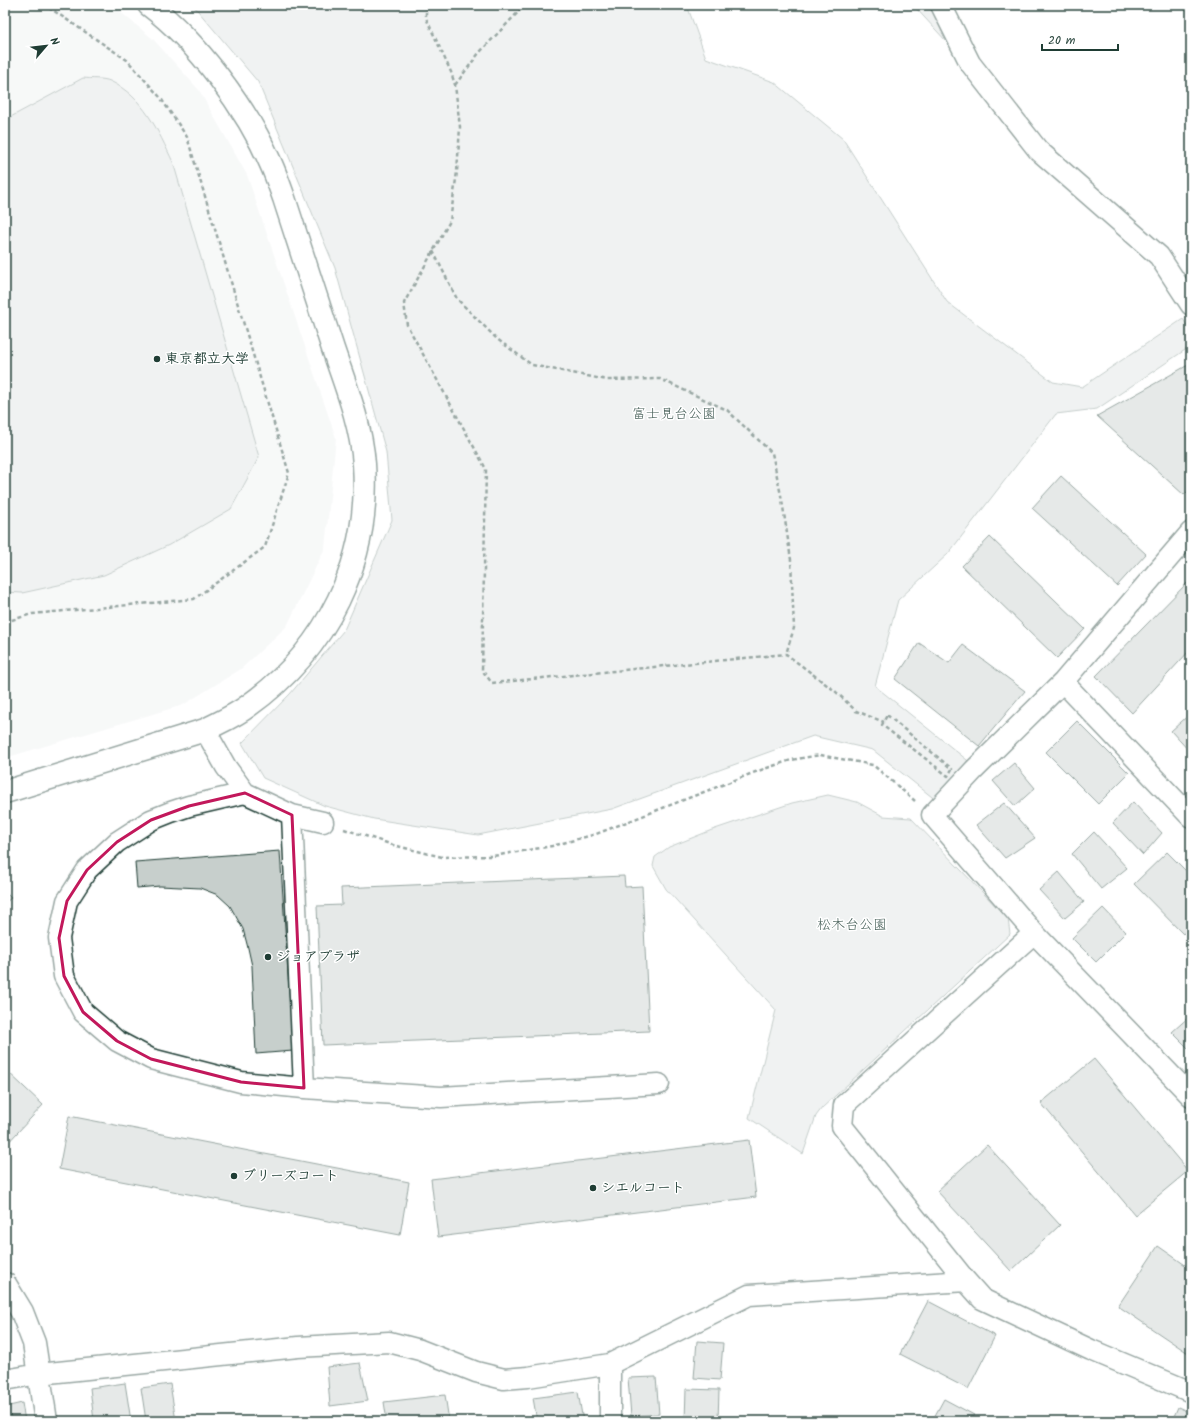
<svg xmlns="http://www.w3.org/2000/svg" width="1196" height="1426" font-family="Kalam,'Klee One',sans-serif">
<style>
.built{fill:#eef1f0}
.green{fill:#dee3e2;stroke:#7e908b}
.building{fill:#c7cfcc;stroke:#1f3d34}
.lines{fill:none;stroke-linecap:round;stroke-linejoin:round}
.street-casing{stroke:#1f3d34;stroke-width:23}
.secondary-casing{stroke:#1f3d34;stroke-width:25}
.path{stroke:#1f3d34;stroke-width:2.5;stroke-dasharray:4 3;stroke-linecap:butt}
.street{stroke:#fff;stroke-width:20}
.secondary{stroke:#fff;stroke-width:22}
.marked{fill:none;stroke:#c2185b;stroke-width:3;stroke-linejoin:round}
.poi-dot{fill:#1f3d34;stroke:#fff;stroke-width:1.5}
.labels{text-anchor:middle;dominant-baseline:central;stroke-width:3;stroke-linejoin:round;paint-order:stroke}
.poi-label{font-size:14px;font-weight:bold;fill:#1f3d34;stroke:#fff;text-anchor:start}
.park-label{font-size:14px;fill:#455e57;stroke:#fff}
</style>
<rect width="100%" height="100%" fill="#fff"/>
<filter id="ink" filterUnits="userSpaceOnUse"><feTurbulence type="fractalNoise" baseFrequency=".025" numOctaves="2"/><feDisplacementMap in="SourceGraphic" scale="8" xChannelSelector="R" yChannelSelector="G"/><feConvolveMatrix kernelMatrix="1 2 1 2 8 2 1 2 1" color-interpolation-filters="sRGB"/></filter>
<g filter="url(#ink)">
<path class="built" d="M 5,5 L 112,5 L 153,39 L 199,90 L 247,175 L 336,438 L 325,548 L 287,626 L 241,669 L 183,705 L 5,758 Z"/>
<path class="green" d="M 193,5 L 689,5 L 688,8 L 706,58 L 774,82 L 843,139 L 947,302 L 1053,382 L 1082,387 L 1183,319 L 1191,332 L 1191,346 L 1097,409 L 1056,414 L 948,554 L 898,600 L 875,686 L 972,764 L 937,801 L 873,750 L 813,736 L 612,809 L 478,835 L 374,819 L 325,806 L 263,778 L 242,743 L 290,694 L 344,630 L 392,520 L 386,452 L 335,268 L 258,82 Z
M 913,5 L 933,5 L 958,54 Z
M 83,78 C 91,79 103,78 110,81 C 144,97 158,131 173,162 L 259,457 L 231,509 L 169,545 L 104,575 L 22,593 L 5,592 L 5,120 Z
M 828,795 L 857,802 L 883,816 L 911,818 L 1008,919 L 1010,934 L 822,1108 L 816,1116 L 803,1154 L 749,1118 L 776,1010 L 666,889 L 653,866 L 655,857 L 669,847 L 712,830 L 792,803 Z"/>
<path class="building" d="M 1188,365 L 1191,368 L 1191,488 L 1184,495 L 1097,416 Z
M 1061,476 L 1146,554 L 1117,586 L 1032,508 Z
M 990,537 L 1085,629 L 1057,658 L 962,566 Z
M 1191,579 L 1191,649 L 1132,713 L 1096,676 Z
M 919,643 L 949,663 L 963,645 L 1025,691 L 979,746 L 895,679 Z
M 1191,713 L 1191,751 L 1190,752 L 1171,731 Z
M 1077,721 L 1129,773 L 1098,804 L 1046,752 Z
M 1014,763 L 1035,788 L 1015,806 L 993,781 Z
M 1133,802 L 1162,833 L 1143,855 L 1113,823 Z
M 1004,803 L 1035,838 L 1005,858 L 976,825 Z
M 1094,832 L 1127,868 L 1101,889 L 1072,854 Z
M 280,851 L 293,1051 L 256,1054 L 252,966 L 248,948 L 243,929 L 230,906 L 218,895 L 200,888 L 160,886 L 137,888 L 135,862 Z
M 1167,852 L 1191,876 L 1191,926 L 1183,934 L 1134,884 Z
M 1059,872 L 1084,902 L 1065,918 L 1039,890 Z
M 624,876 L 625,887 L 642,886 L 649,1031 L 323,1045 L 317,906 L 342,905 L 341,888 Z
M 5,892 L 11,898 L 5,903 Z
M 1103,908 L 1126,932 L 1096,962 L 1072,938 Z
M 1191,1015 L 1191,1051 L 1172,1032 Z
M 1094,1059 L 1188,1171 L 1135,1215 L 1041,1103 Z
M 5,1069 L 43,1105 L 5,1146 Z
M 69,1116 L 409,1182 L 400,1235 L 59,1169 Z
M 749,1140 L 756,1197 L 438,1237 L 431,1179 Z
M 987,1145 L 1060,1225 L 1011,1271 L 937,1191 Z
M 1158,1246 L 1191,1269 L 1191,1355 L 1118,1306 Z
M 928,1301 L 995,1336 L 968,1389 L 900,1354 Z
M 697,1341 L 723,1343 L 720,1380 L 694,1378 Z
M 360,1363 L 368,1401 L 330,1406 L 327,1367 Z
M 656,1377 L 659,1414 L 631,1416 L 628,1378 Z
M 125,1383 L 131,1421 L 94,1421 L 90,1388 Z
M 170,1384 L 176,1421 L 146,1421 L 141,1388 Z
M 686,1389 L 719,1390 L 718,1421 L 685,1421 Z
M 578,1392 L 583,1421 L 537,1421 L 533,1398 Z
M 445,1395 L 449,1421 L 387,1421 L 384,1402 Z
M 944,1399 L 974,1415 L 971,1421 L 932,1421 Z
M 22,1403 L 25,1421 L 5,1421 L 5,1407 Z
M 1178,1407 L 1191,1413 L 1191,1421 L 1172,1421 Z
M 367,1416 L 367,1421 L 309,1421 Z"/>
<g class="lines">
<defs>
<path id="street" d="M 941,5 L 970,63 L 1038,150 L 1159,256 L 1191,305
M 1191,532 L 1063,682 L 974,770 L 932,815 L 1034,933 L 1191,1096
M 1063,682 L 1191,817
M 205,730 L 226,767 L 245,793 L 292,815 L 323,822
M 245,793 L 189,806 L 171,812 L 151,820 L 117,842 L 87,870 L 67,901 L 59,938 L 64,976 L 83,1012 L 117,1041 L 151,1059 L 241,1082 L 304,1088 L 441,1097 L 659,1084
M 292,815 L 304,1088
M 1034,933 L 844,1105 L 842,1126 L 966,1281 L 982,1299 L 1091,1350 L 1191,1392
M 5,1380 L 39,1374 L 298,1347 L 389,1342 L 420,1350 L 476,1372 L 504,1379 L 528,1377 L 610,1364 L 749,1295 L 966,1281
M 610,1421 L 610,1364"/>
<path id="secondary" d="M 5,792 L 205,730 C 220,722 235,716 248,706 C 327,650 371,561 364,464 C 361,424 346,387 333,349 C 317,299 301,249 284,198 C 280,187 276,175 271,164 C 247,109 197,41 149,5
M 5,1284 L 22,1312 L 34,1343 L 46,1421"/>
</defs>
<use href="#street" class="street-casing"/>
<use href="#secondary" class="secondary-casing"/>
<path class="path" d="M 426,5 L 426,18 L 451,72 L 455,85 L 460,127 L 457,172 L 450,221 L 404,303 L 407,325 L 486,469 L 482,670 L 492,683 L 786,654 L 835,691 L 856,711 L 884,722
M 455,85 L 479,53 L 525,5
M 433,251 L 457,299 L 497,339 L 532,365 L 607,380 L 660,379 L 727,410 L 772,453 L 782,500 L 791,560 L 794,628 L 786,654
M 5,622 L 32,614 L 194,599 L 265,547 L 289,473 L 187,137 L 160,97 L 127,60 L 45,5
M 887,715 L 952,769 L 948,776 L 882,725 Z
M 344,829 L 393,845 L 442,857 L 493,856 L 552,846 L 596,834 L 758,771 L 791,760 L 820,755 L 873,765 L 915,801"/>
<use href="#street" class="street"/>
<use href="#secondary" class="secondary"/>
</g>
</g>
<path d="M0 0H1196V1426H0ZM 245,793 L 292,815 L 304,1088 L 241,1082 L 151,1059 L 117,1041 L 83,1012 L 64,976 L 59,938 L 67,901 L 87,870 L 117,842 L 151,820 L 189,806 Z" fill="#fff" fill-opacity=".55" fill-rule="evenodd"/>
<path class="marked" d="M 245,793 L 292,815 L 304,1088 L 241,1082 L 151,1059 L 117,1041 L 83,1012 L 64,976 L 59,938 L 67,901 L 87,870 L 117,842 L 151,820 L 189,806 Z"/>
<g class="poi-dot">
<circle cx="157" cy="359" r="4"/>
<circle cx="268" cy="957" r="4"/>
<circle cx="234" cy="1176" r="4"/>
<circle cx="593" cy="1188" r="4"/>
</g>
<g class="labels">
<g class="poi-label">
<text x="165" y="359">東京都立大学</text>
<text x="276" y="957">ジョアプラザ</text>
<text x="242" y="1176">ブリーズコート</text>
<text x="601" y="1188">シエルコート</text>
</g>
<g class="park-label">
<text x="674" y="414">富士見台公園</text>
<text x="852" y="925">松木台公園</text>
</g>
</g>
<rect width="1196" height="1426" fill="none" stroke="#fff" stroke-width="20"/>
<rect x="10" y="10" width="1176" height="1406" fill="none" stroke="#1f3d34" stroke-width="1.5" filter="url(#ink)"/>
<g transform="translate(46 46) rotate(62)" stroke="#ffffff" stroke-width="3" paint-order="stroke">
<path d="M0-3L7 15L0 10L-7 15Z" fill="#1f3d34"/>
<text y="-6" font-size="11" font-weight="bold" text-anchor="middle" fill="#1f3d34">N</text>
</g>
<path d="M1042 44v6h76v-6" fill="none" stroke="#1f3d34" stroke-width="2"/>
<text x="1048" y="44" font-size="12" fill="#1f3d34" stroke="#ffffff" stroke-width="3" paint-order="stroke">20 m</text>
</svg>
